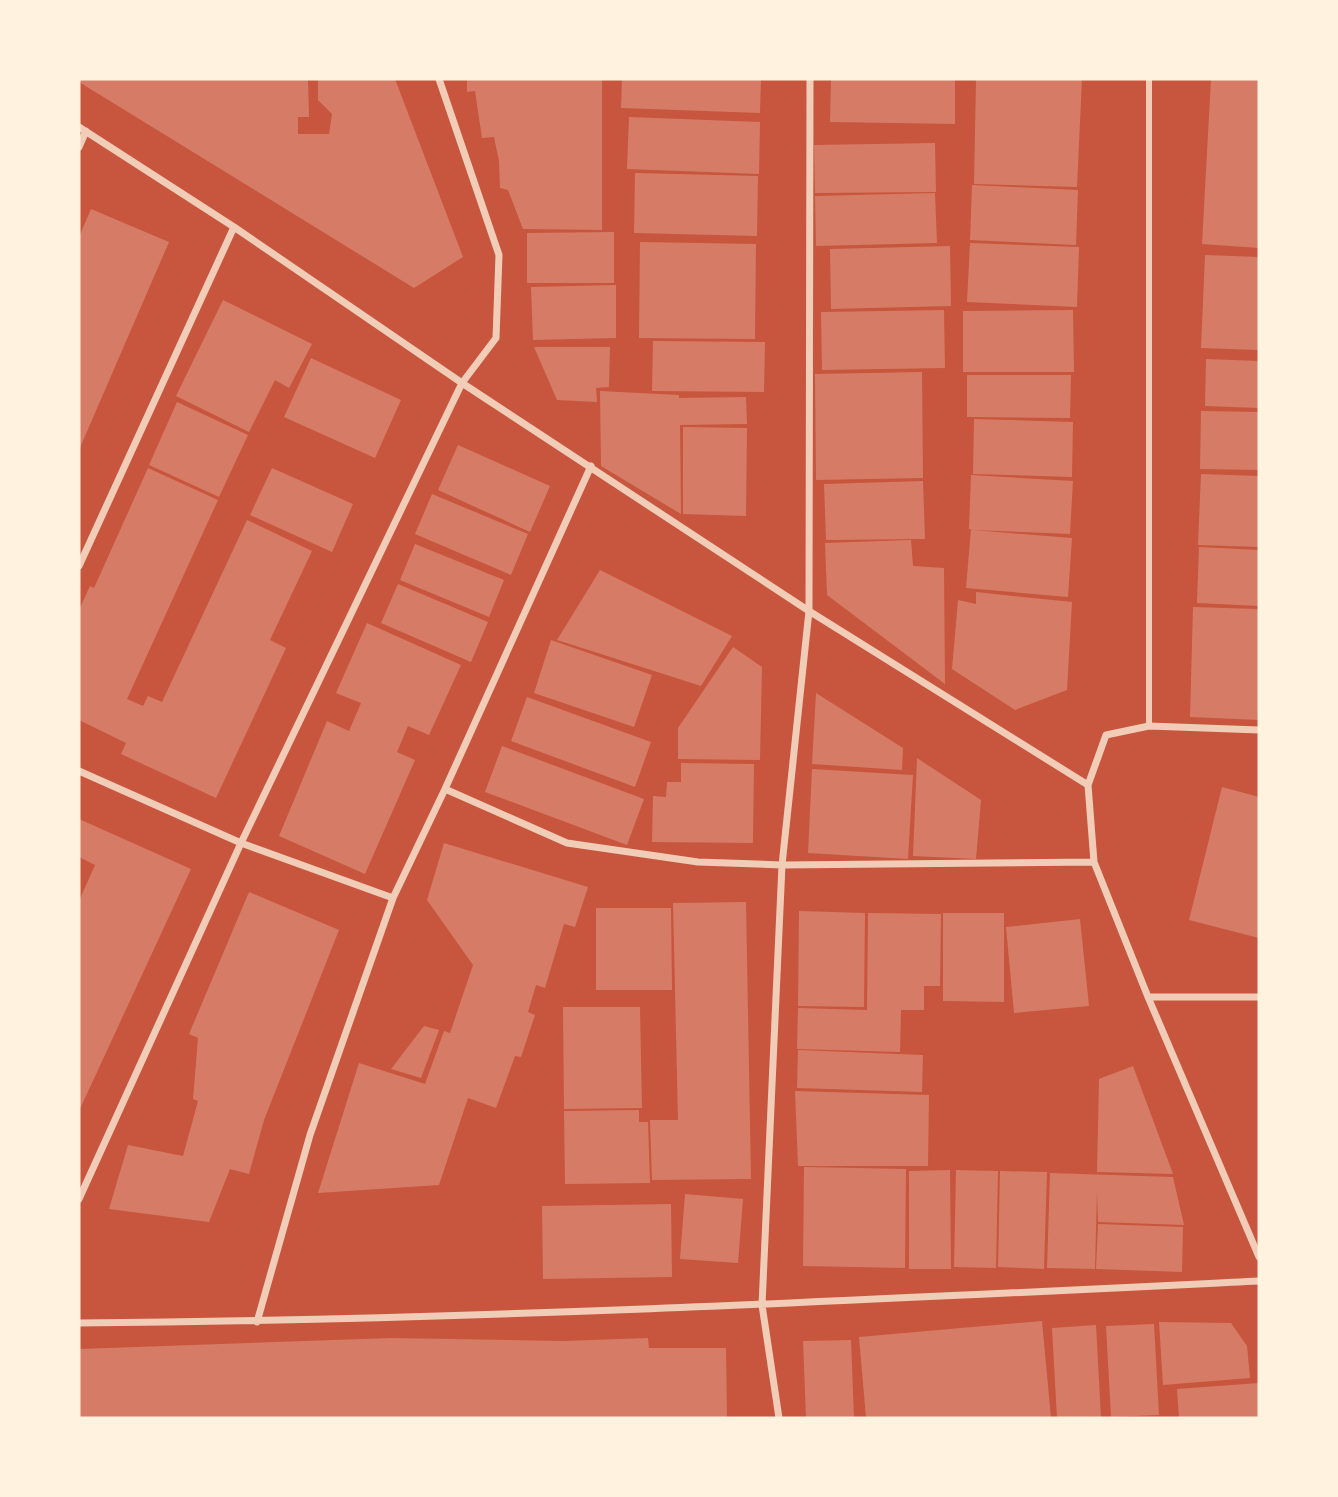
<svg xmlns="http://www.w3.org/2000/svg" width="1338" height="1497" font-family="'Titillium Web',sans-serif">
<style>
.building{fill:#d67c66}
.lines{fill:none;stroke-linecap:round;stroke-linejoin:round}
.pedestrian{stroke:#f1ccb7;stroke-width:6}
.minor{stroke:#f1ccb7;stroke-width:7}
</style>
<rect width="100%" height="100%" fill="#c8553d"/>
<path class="building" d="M 79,79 L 308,79 L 309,117 L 298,117 L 298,134 L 329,134 L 332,114 L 318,100 L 318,79 L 395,79 L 463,257 L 414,288 L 79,82 Z
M 467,79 L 602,79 L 602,230 L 523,229 L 508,190 L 500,188 L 499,161 L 494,137 L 482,138 L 475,91 L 467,92 Z
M 622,79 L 761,79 L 760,113 L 621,108 Z
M 831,79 L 955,79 L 955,124 L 830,122 Z
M 976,79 L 1082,79 L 1077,187 L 974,184 Z
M 1211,79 L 1259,79 L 1259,248 L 1202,244 Z
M 629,117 L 760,122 L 759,174 L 627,169 Z
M 935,143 L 936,192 L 815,193 L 814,145 Z
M 635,173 L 758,176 L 757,236 L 634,233 Z
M 972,185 L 1078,190 L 1076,245 L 970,240 Z
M 935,193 L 937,243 L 816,246 L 815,196 Z
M 91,209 L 169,242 L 79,450 L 79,237 Z
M 614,232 L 614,283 L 527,283 L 527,233 Z
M 640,242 L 756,244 L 755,339 L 639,338 Z
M 970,243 L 1079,247 L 1077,307 L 967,302 Z
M 950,246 L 951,306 L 831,309 L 830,249 Z
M 1205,255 L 1259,257 L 1259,350 L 1201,348 Z
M 616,285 L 616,338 L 533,340 L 531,287 Z
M 223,300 L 312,344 L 289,388 L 275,380 L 249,432 L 176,396 Z
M 944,310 L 945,368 L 822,370 L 821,312 Z
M 1073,310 L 1074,372 L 963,372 L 963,311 Z
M 653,341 L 765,342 L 764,392 L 652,391 Z
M 534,347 L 610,347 L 609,387 L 596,388 L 597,402 L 557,400 Z
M 311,358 L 401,400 L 375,458 L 284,417 Z
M 1206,359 L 1259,361 L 1259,408 L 1205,406 Z
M 922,372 L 923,478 L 816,480 L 815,374 Z
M 967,375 L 1071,375 L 1070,418 L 967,417 Z
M 600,391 L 679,395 L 679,398 L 746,397 L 747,424 L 680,425 L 681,514 L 601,466 Z
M 177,402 L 248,435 L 219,497 L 149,465 Z
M 1201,411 L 1259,412 L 1259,470 L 1200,469 Z
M 974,419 L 1073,422 L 1072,477 L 973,474 Z
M 683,427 L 747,428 L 746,516 L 683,514 Z
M 458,445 L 550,486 L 530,532 L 438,490 Z
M 148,468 L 218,500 L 127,699 L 143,706 L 148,696 L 162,702 L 247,520 L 312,551 L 270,640 L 286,648 L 216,798 L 121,754 L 126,743 L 79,720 L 79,610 L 90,586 L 94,588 Z
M 272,468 L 353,504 L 332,552 L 250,515 Z
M 1201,474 L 1259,476 L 1259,547 L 1198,545 Z
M 971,475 L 1073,481 L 1070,534 L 973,530 L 1072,538 L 1068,597 L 966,588 L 971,529 L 969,529 Z
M 923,481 L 925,539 L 826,540 L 824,484 Z
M 432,494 L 528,534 L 511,575 L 415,534 Z
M 911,540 L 913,566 L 944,568 L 945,684 L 827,595 L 825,543 Z
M 415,544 L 504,580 L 489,617 L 400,580 Z
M 1199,547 L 1259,550 L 1259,606 L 1197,603 Z
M 600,570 L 732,636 L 701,686 L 557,640 Z
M 398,584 L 488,622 L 471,662 L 381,623 Z
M 976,592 L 1072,602 L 1067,690 L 1015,710 L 952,669 L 958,600 L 976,604 Z
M 1193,607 L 1259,609 L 1259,720 L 1190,717 Z
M 367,623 L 461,665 L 429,735 L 408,726 L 397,752 L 415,760 L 365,874 L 279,836 L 327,721 L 349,731 L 361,703 L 336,693 Z
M 551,640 L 652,675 L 634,727 L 534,693 Z
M 733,647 L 762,667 L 760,760 L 678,759 L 678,728 Z
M 816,693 L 903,748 L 902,770 L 812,764 Z
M 527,697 L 651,742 L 635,787 L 511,741 Z
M 502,746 L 644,799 L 627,845 L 485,792 Z
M 917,758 L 981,800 L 976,859 L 913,856 Z
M 681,763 L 754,764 L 753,843 L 652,842 L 653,796 L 666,797 L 667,782 L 681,782 Z
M 812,769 L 913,775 L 908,859 L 808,853 Z
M 1222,787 L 1259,797 L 1259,938 L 1189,920 Z
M 79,819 L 191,869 L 79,1111 L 79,901 L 95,865 L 79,857 Z
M 444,843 L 588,887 L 575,927 L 564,924 L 545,988 L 536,985 L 528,1012 L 535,1015 L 521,1057 L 515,1056 L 496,1108 L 468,1098 L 439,1185 L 318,1193 L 359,1063 L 425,1084 L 444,1031 L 450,1033 L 473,965 L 427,900 Z
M 249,892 L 339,930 L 264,1120 L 249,1174 L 230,1169 L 209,1222 L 109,1209 L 128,1145 L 183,1156 L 198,1101 L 193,1099 L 198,1038 L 189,1034 Z
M 746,902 L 751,1179 L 652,1180 L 650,1120 L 678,1120 L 673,903 Z
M 596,908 L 671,908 L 672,990 L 596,990 Z
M 799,911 L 865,913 L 864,1007 L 798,1006 Z
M 868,913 L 941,914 L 940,986 L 924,986 L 924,1010 L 901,1010 L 900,1052 L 797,1049 L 798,1008 L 867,1010 Z
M 943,913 L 1004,913 L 1004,1002 L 943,1001 Z
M 1080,919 L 1089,1006 L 1014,1013 L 1006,927 Z
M 563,1007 L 640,1007 L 642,1108 L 564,1109 Z
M 424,1026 L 439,1030 L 421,1078 L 391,1069 Z
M 798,1050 L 923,1055 L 922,1092 L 797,1088 Z
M 1133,1066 L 1173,1174 L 1097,1172 L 1099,1079 Z
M 795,1091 L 929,1095 L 928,1166 L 798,1166 Z
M 639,1110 L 639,1122 L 648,1122 L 650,1183 L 565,1184 L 564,1111 Z
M 804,1167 L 906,1169 L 905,1268 L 803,1266 Z
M 950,1170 L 951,1269 L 909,1269 L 909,1171 Z
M 956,1170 L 998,1171 L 996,1268 L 954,1267 Z
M 1000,1171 L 1047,1172 L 1044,1269 L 998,1267 Z
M 1050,1173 L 1173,1177 L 1184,1225 L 1098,1222 L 1097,1191 L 1095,1269 L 1047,1268 Z
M 685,1194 L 743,1199 L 738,1263 L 680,1259 Z
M 671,1204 L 672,1277 L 543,1279 L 542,1206 Z
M 1098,1224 L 1183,1227 L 1182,1272 L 1096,1269 Z
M 1042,1321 L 1051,1418 L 866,1418 L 859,1337 Z
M 1159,1322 L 1231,1323 L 1247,1346 L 1250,1378 L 1163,1385 Z
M 1154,1324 L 1159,1415 L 1111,1417 L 1106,1326 Z
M 1096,1325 L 1101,1418 L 1057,1418 L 1052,1328 Z
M 391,1338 L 563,1341 L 648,1338 L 649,1348 L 726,1348 L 727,1418 L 79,1418 L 79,1349 Z
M 851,1340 L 854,1418 L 806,1418 L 803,1341 Z
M 1259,1383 L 1259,1418 L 1179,1418 L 1177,1389 Z"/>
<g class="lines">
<path class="pedestrian" d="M 1149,79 L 1149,726"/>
<path class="minor" d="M 79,127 L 234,227 L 462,383 L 809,611 L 1088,785
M 79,147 L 86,131
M 79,566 L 234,227
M 1259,730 L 1149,726 L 1106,735 L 1088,785 L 1094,862 L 1148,997 L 1259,1257
M 79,771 L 241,843 L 393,898
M 445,789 L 567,843 L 698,862 L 782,865 L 1094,862
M 1148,997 L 1259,997
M 79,1199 L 241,843 L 462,383 L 496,338 L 499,255 L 439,79
M 257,1322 L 310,1135 L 393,898 L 445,789 L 591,466
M 79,1323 C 473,1320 866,1300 1259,1281
M 779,1418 L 762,1305 L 782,865 L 809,611 L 810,79"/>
</g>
<rect width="1338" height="1497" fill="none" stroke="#fff3e0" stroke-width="161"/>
</svg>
